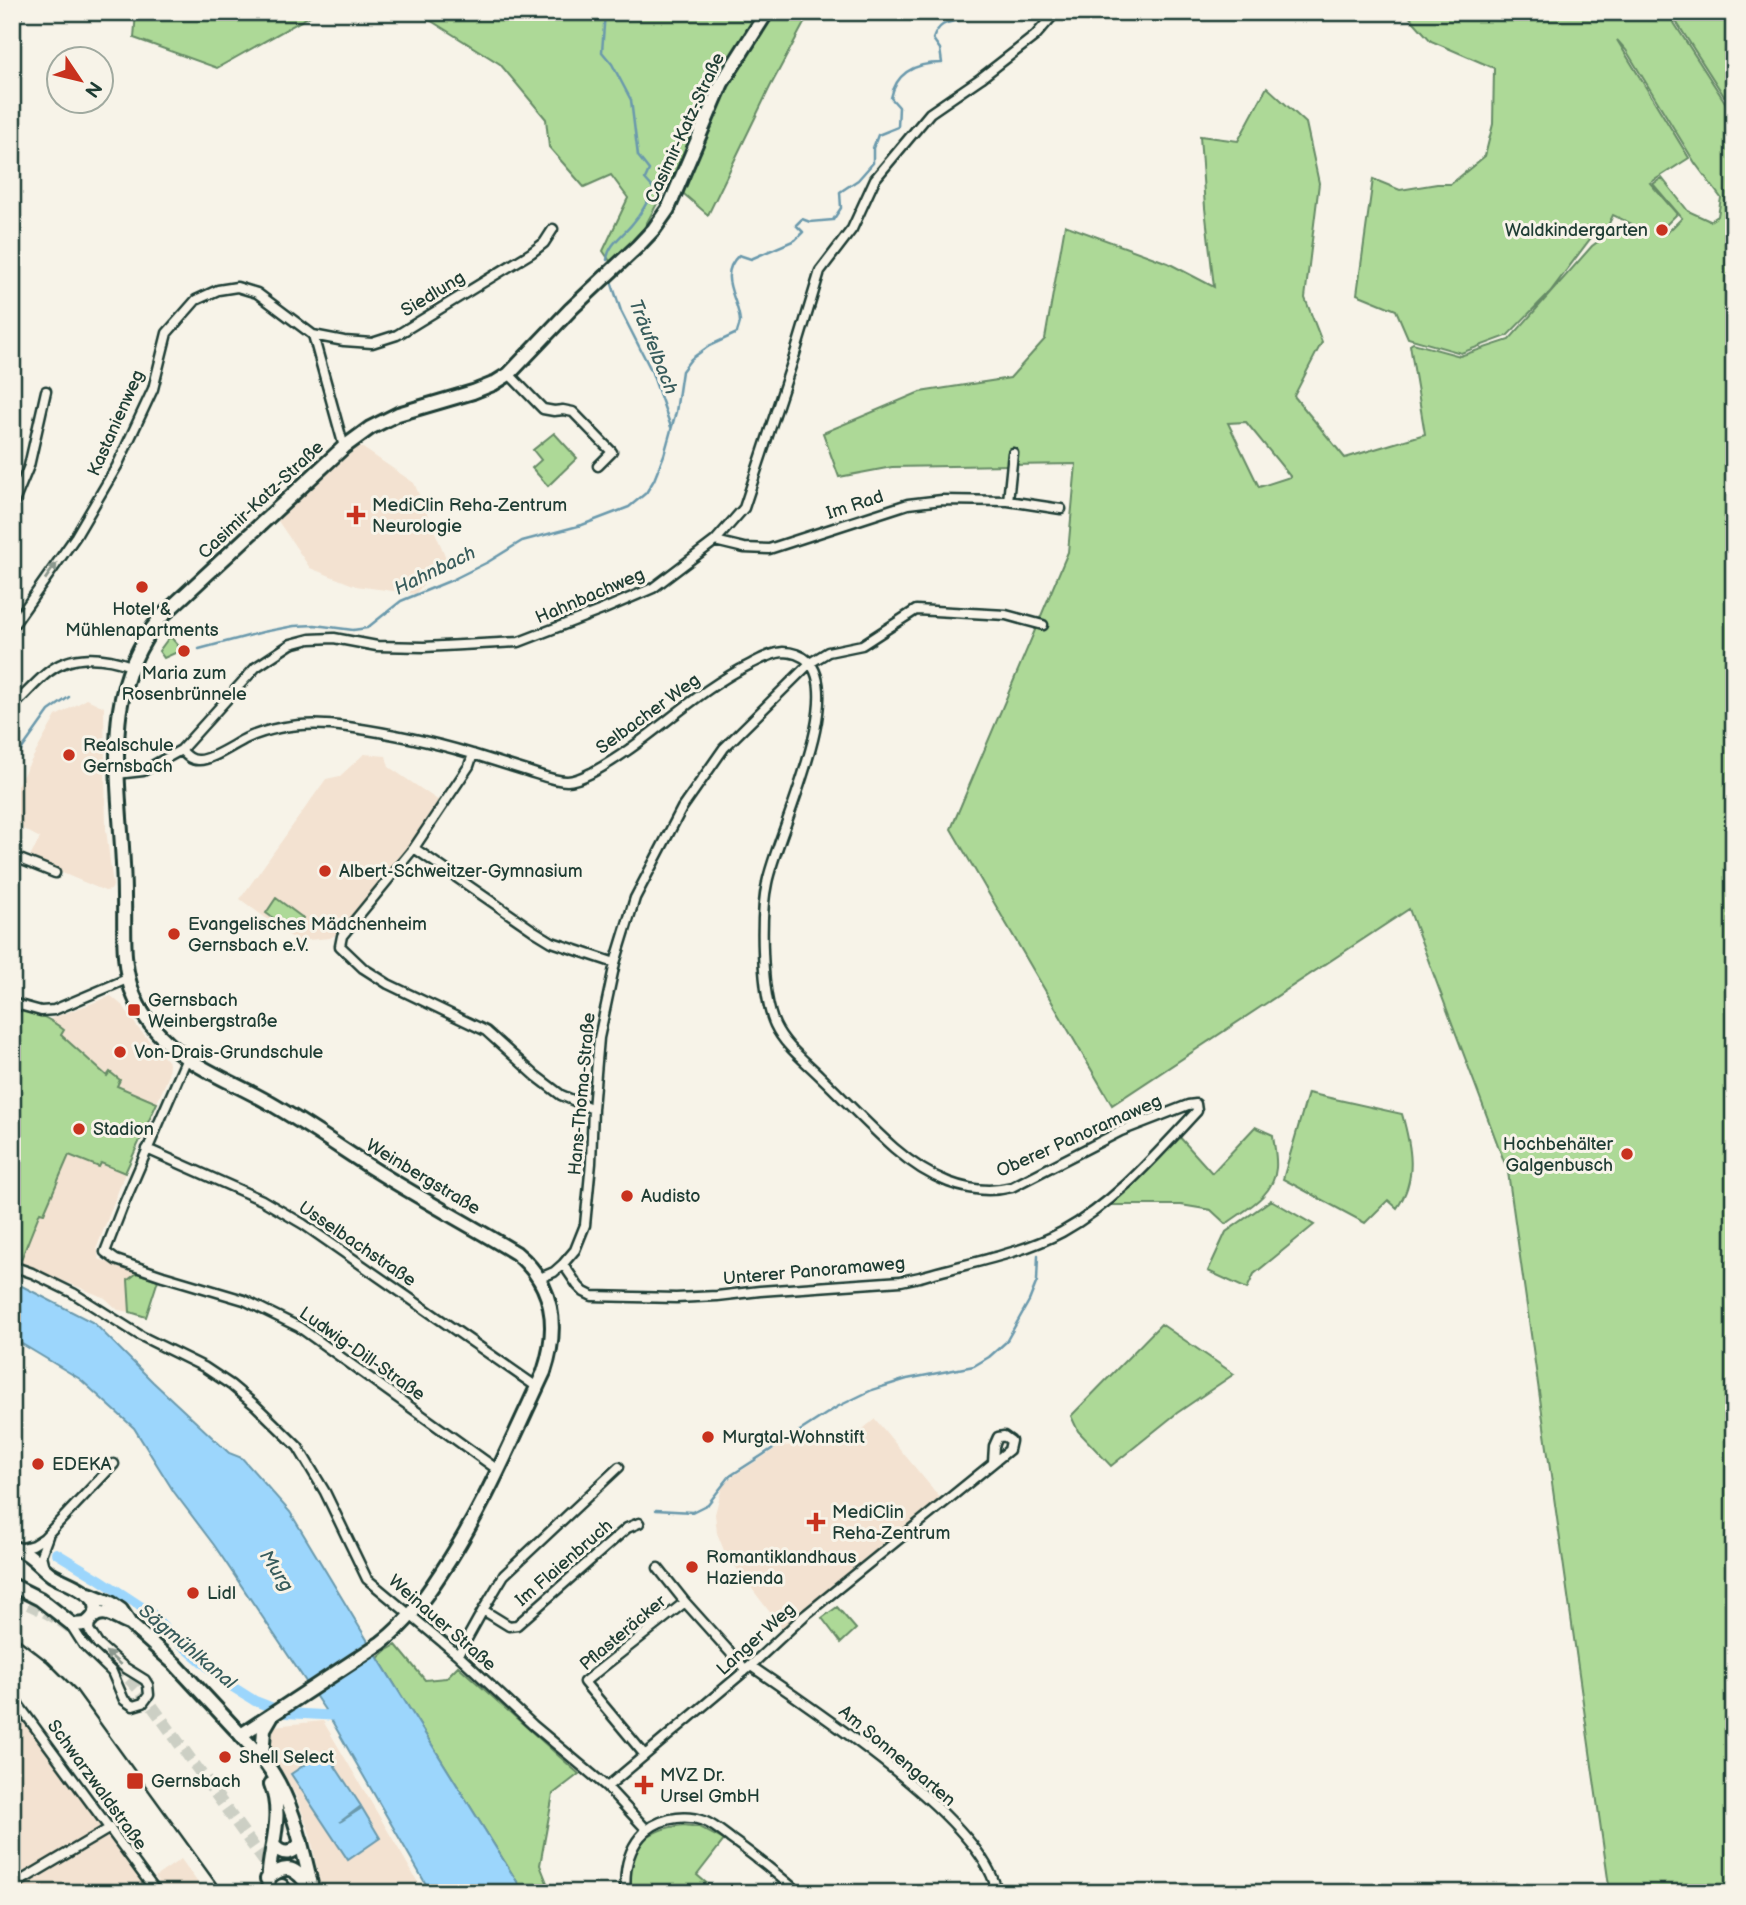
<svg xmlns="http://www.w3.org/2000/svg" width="1746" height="1905" font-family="'Balsamiq Sans',sans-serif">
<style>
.built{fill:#f3e2d1}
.green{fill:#add997;stroke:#668b66;stroke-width:2;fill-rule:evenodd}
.water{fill:#9cd6fc;stroke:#6a99ac;stroke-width:2}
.pier{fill:#f7f3e8}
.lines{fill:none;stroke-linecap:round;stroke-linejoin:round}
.stream{stroke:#6a99ac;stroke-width:2.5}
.canal{stroke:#9cd6fc;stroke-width:10}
.primary-tunnel{stroke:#cccfc4;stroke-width:12;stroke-dasharray:12 6;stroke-linecap:butt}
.street-casing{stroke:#1f3d34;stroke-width:13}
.secondary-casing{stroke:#1f3d34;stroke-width:18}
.primary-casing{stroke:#1f3d34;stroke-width:18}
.street{stroke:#f7f3e8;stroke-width:8}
.secondary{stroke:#f7f3e8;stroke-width:12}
.primary{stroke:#f7f3e8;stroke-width:12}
.rail{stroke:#1f3d34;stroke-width:2.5}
.oneway{fill:#8b988e}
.poi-dot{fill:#c8321e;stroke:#f7f3e8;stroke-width:2.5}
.labels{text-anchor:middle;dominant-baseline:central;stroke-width:6;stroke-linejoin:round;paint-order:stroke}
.street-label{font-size:18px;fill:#1f3d34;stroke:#f7f3e8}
.poi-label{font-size:18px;fill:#1f3d34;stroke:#f7f3e8;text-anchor:start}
.water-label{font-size:19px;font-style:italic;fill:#385c5c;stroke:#f7f3e8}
</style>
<rect width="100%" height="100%" fill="#f7f3e8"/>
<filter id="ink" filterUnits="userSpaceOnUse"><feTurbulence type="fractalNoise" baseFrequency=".0143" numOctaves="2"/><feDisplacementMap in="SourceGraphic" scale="14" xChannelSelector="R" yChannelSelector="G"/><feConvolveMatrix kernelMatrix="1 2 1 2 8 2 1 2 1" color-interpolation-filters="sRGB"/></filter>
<g filter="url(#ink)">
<path class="built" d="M 360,446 L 414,483 L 447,560 L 415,594 L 356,586 L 310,568 L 278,521 L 352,447 Z
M 87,699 L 104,707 L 106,829 L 113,886 L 111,890 L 105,891 L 29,859 L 40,838 L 12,823 L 12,795 L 56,716 Z
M 364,754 L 386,756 L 389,767 L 439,801 L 412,844 L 342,931 L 330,938 L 297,941 L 240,899 L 326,779 L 340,776 Z
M 111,996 L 124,1007 L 138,1028 L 169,1063 L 168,1077 L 157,1103 L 117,1086 L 61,1035 L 64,1030 L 50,1019 Z
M 69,1155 L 99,1167 L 101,1163 L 125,1173 L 97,1247 L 99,1259 L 137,1273 L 128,1280 L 130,1312 L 118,1310 L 105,1298 L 20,1263 L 40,1211 L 44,1213 Z
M 875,1419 L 942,1500 L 784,1631 L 725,1553 L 717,1533 L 715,1514 L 722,1487 L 733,1476 L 780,1446 L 847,1442 Z
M 12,1706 L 110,1836 L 150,1893 L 12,1893 Z
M 323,1721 L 401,1853 L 424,1893 L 322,1893 L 310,1834 L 296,1796 L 269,1747 L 273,1726 Z
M 181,1859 L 205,1893 L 166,1893 L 155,1877 Z"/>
<path class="green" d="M 136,12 L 317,12 L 217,68 L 134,38 Z
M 417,12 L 810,12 L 770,87 L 708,215 L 669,181 L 633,249 L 612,264 L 603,251 L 628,198 L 611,175 L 584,187 L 549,147 L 546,119 L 500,64 Z
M 1397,12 L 1667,12 L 1734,116 L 1734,1893 L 1610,1893 L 1508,1172 L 1409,909 L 1112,1105 L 951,829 L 1068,552 L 1076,464 L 892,467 L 839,477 L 823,433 L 920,392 L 1010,378 L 1045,339 L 1065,225 L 1168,263 L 1214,287 L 1205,208 L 1200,136 L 1238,141 L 1267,87 L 1306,123 L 1319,183 L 1305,298 L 1322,342 L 1294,396 L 1345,458 L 1425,434 L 1410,345 L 1413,343 L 1460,356 L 1509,340 L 1592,246 L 1618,227 L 1630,223 L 1613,215 L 1605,232 L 1592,227 L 1596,231 L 1550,292 L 1507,336 L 1461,353 L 1408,338 L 1396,310 L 1357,294 L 1373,179 L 1400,190 L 1437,184 L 1451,184 L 1485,156 L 1493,124 L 1494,68 L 1431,41 L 1407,14 ZM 1617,40 L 1626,50 L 1695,163 L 1721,198 L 1718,216 L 1710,221 L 1688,211 L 1662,178 L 1653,184 L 1682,218 L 1667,233 L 1661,230 L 1677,214 L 1650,183 L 1689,158 ZM 1246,422 L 1290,476 L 1290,477 L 1259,487 L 1228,423 Z
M 1670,12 L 1734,12 L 1734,93 L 1724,96 Z
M 554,433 L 577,458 L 548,486 L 532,468 L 541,460 L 533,450 Z
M 170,636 L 182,650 L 164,658 L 159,651 Z
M 276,898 L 303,918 L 293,932 L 266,913 Z
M 12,1007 C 33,1011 48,1017 64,1030 L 61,1035 L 107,1076 L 110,1072 L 120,1080 L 117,1086 L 157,1103 L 125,1173 L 101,1163 L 99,1167 L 69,1155 L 44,1213 L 40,1212 L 20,1262 L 12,1259 Z
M 1308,1093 L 1402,1114 C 1411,1146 1418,1179 1397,1208 L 1388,1200 L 1365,1223 L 1283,1179 Z
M 1255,1127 L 1273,1135 C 1274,1145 1277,1157 1276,1168 C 1274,1196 1246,1209 1226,1224 L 1211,1210 L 1181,1205 L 1105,1205 L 1177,1134 L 1212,1173 Z
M 1271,1200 L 1314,1225 L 1254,1274 L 1247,1289 L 1208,1271 L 1226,1232 Z
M 137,1273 L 158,1280 L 146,1317 L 130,1312 L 128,1280 Z
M 1161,1324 L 1234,1374 L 1177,1413 L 1111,1466 L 1078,1431 L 1071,1416 Z
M 837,1607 L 856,1629 L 841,1643 L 822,1618 Z
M 396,1645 L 425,1680 L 446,1678 L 458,1666 L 579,1774 L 553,1794 L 540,1865 L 551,1893 L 524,1893 L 378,1658 L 387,1650 Z
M 684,1825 L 699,1827 L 724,1840 L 697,1875 L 718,1893 L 629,1893 C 625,1851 642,1829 684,1825 Z"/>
<path class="water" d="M 12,1281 L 94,1323 L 153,1382 L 229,1453 L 242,1458 L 290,1512 L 378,1658 L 524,1893 L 431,1893 L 329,1716 L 214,1545 L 174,1492 L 134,1428 L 80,1379 L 12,1338 Z
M 325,1751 L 361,1806 L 340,1822 L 362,1808 L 380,1838 L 348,1860 L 291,1774 Z"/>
<path class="pier" d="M 371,1639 L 380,1654 L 312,1698 L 303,1684 Z"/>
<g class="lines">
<path class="stream" d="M 605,12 L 602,52 L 612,64 L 631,100 L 638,156 L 649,170 L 645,179 L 654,189 C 648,201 642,213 633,223 C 624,235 608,244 607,260
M 610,278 L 621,311 L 651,370 L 671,427
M 199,649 L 263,632 L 294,626 L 315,625 L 353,630 L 367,628 L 401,601 L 452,580 L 488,562 L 522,541 L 582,525 L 629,507 L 646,493 L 654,480 L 664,455 L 676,412 L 682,371 L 691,359 L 709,346 L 737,333 C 737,331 740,324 740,322 C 739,298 716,277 739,255 L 751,259 L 795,240 L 803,232 L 796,225 L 802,219 L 810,222 L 833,220 L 841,208 L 840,192 L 858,180 L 873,163 L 873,148 L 878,135 L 898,127 L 899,107 L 891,98 C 896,72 917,63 942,63 L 940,49 L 933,39 C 940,19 951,23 969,18 L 973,12
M 12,763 L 49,711 L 69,697
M 656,1510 L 692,1512 L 708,1504 L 730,1476 L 837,1407 L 872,1390 L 907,1379 L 974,1366 L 989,1357 L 1006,1342 L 1029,1301 L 1037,1281 L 1038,1255"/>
<path class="canal" d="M 56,1553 L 99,1579 L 151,1613 L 176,1640 L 228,1684 L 255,1701 L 286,1713 L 340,1716"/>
<path class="primary-tunnel" d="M 12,1597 C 27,1604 43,1610 57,1619 C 90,1640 119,1667 145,1696 L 282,1886"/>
<defs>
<path id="street" d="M 313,335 L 344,341 L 372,343 L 397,335 L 531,253 L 544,243 L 553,229
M 509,374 L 543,409 L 554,411 L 563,410 L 573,412 L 612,452 L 598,466
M 1008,501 L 1013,453
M 12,507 L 29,466 L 46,391
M 715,541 L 744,548 L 769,549 L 908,504 L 942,500 L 1008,501 L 1061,509
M 12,627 L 76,536 L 117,466 L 153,389 L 167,333 L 196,300 L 218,290 L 237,287 L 257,293 L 313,335 L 344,447
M 12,707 C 24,696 35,683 47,673 C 71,653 104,656 131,666
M 181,750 C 186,755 190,760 198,760 C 211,761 234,744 247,738 C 279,724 314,722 348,727 C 389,733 429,741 469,753 C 488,759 508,765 527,771 C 540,775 554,781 567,781 C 576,781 585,776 593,772 C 649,742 693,692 751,664 C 761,659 771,653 783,652 C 792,652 801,655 808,661 C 846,698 776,836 767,883 C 760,915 761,995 775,1025 C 785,1046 804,1060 820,1076 C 845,1100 868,1125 894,1148 C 926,1176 968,1198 1012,1187 L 1121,1131 L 1188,1105 L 1196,1104 L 1197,1111 C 1156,1155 1115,1203 1062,1232 C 1019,1255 967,1263 920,1277 L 901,1281 L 760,1291 L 717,1296 L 676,1298 L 592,1296 L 584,1292 L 578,1286 L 563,1264
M 473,754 L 469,766 L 414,848 L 342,936 L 340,946 L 363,968 L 388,984 L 486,1031 L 536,1076 L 561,1095 L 593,1109
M 117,774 L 143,771 L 181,750 L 256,667 L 291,644 L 310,639 L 334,638 L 377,646 L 424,647 L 519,642 L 602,610 L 653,588 L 715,541 L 744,508 L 794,357 L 820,271 L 852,229 L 875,179 L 930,113 L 981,78 L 1035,36 L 1056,12
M 414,848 L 534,931 L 552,942 L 615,963
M 12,856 L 55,873
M 12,1003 L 41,1011 L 54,1010 L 127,979
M 187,1058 L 122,1208 L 105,1252 L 116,1260 L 163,1276 L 244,1300 L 299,1327 L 498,1470
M 147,1149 L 262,1200 L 303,1224 L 537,1387
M 12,1266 L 32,1273 L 73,1293 L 141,1336 L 204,1367 L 231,1385 L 256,1406 L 298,1447 L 325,1492 L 367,1579 L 458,1655 L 533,1725 L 607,1787 L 646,1829
M 540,1278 L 554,1272 L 563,1264 L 575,1250 L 585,1225 L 591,1163 L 593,1109 L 599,1038 L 615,963 L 635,898 L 682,808 L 724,748 L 810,663 L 828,652 L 862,645 L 916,610 L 1006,615 L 1043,625
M 19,1549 L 33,1545 L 44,1538 L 114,1464
M 44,1567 L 41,1555 L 48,1536
M 658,1568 L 685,1602
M 483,1610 L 504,1575 L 619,1467
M 71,1625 L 83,1644 L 112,1672 L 124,1700 L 133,1706 L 143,1703 L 149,1695 L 148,1685 L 145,1680 L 124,1667 L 98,1644 L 89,1630 L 90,1620
M 458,1655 L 483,1610 L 509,1626 L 517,1625 L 627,1528 L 639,1523
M 751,1666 C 811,1708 986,1821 997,1893
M 12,1696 L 157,1893
M 644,1754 L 584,1682 L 685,1602 L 746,1670
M 607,1787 L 746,1670 L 804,1616 L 1009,1450 L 1011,1441 L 1004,1436 L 998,1437 L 994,1446 L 993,1462
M 12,1886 L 110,1828
M 626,1893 C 624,1873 627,1853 640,1837 C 654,1819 683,1813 704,1821 C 714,1825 722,1832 731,1839 C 755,1856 777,1874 799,1893"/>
<path id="secondary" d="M 12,21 L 15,12
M 12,1548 C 29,1550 39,1566 52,1575 C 68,1585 118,1598 86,1624 L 73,1625 L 40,1599 L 12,1585
M 89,1594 L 111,1603 L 121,1610 L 130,1624 L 175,1664 L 241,1735 L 381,1643 C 406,1624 424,1599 441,1573 C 483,1510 512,1440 544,1372 C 559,1327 554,1284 516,1253 C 470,1225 421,1199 375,1170 C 339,1147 305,1123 268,1102 C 235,1083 196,1069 168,1043 C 154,1030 141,1014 134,996 C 121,965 125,931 124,897 C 124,871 122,845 120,818 C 115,743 110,679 161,617 L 344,447 L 370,428 L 398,414 L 473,392 L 493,384 L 509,374 L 571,309 L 638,246 L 654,229 L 668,209 L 722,83 L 767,12
M 93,1617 C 106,1607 117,1620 130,1624"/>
<path id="primary" d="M 241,1735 C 248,1744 257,1751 263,1759 C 293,1798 302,1846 313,1893
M 262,1758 L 264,1729 L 271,1717
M 273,1845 C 283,1856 293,1855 301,1842
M 267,1879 C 287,1862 295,1868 309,1886
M 282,1886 L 285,1893
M 269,1893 C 265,1854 286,1822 271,1784"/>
</defs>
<use href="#street" class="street-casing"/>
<use href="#secondary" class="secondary-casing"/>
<use href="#primary" class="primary-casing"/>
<use href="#street" class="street"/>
<use href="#secondary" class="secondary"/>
<use href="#primary" class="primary"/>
<path class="rail" d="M 12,1634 L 48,1662 L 76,1690 L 223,1893"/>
</g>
<defs><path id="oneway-solid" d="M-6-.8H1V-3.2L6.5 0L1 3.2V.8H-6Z" transform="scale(1.75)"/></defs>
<g class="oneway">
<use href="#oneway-solid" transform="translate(51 571) rotate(-55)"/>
<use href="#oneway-solid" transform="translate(113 1658) rotate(-138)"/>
</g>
</g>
<g class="poi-dot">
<circle cx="1662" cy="230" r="7"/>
<path d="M352.5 504.5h7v7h7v7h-7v7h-7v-7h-7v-7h7z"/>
<circle cx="142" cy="587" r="7"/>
<circle cx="184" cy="651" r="7"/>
<circle cx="69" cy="755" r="7"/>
<circle cx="325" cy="871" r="7"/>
<circle cx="174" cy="934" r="7"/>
<rect x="127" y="1003" width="14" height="14" rx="3.5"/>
<circle cx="120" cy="1052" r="7"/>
<circle cx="79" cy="1129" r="7"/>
<circle cx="1627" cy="1154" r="7"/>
<circle cx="627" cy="1196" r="7"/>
<circle cx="708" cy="1437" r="7"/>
<circle cx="38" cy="1464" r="7"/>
<path d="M812.5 1511.5h7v7h7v7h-7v7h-7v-7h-7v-7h7z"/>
<circle cx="692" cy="1567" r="7"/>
<circle cx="193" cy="1593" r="7"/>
<circle cx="225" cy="1757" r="7"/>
<rect x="126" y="1772" width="18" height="18" rx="3.5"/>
<path d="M640.5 1774.5h7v7h7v7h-7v7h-7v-7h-7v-7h7z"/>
</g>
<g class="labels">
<g class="street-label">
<text transform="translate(685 128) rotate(-65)">Casimir-Katz-Straße</text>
<text transform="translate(433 294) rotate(-31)">Siedlung</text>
<text transform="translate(116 423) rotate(-66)">Kastanienweg</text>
<text transform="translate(261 500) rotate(-43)">Casimir-Katz-Straße</text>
<text transform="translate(855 505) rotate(-18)">Im Rad</text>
<text transform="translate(590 596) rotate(-23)">Hahnbachweg</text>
<text transform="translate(648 714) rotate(-36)">Selbacher Weg</text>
<text transform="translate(582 1094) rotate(-85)">Hans-Thoma-Straße</text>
<text transform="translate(1079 1136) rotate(-24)">Oberer Panoramaweg</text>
<text transform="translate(423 1177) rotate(31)">Weinbergstraße</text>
<text transform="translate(357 1244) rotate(34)">Usselbachstraße</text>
<text transform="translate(814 1271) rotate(-5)">Unterer Panoramaweg</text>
<text transform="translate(362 1354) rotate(35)">Ludwig-Dill-Straße</text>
<text transform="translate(564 1563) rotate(-41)">Im Flaienbruch</text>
<text transform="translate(442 1623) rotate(41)">Weinauer Straße</text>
<text transform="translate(623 1633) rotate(-40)">Pflasteräcker</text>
<text transform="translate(756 1639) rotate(-42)">Langer Weg</text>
<text transform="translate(897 1756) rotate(40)">Am Sonnengarten</text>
<text transform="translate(97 1785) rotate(54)">Schwarzwaldstraße</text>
</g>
<g class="poi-label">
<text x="1648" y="230" text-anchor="end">Waldkindergarten</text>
<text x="372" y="505">MediClin Reha-Zentrum<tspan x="372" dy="21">Neurologie</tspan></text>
<text x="142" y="609" text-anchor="middle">Hotel &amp;<tspan x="142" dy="21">Mühlenapartments</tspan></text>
<text x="184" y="673" text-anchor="middle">Maria zum<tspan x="184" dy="21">Rosenbrünnele</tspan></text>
<text x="83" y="745">Realschule<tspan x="83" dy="21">Gernsbach</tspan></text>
<text x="339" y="871">Albert-Schweitzer-Gymnasium</text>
<text x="188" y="924">Evangelisches Mädchenheim<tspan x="188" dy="21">Gernsbach e.V.</tspan></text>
<text x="148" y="1000">Gernsbach<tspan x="148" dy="21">Weinbergstraße</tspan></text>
<text x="134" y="1052">Von-Drais-Grundschule</text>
<text x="93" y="1129">Stadion</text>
<text x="1613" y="1144" text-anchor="end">Hochbehälter<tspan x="1613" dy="21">Galgenbusch</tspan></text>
<text x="641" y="1196">Audisto</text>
<text x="722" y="1437">Murgtal-Wohnstift</text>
<text x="52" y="1464">EDEKA</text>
<text x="832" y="1512">MediClin<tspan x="832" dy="21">Reha-Zentrum</tspan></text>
<text x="706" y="1557">Romantiklandhaus<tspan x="706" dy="21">Hazienda</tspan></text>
<text x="207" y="1593">Lidl</text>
<text x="239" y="1757">Shell Select</text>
<text x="660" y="1775">MVZ Dr.<tspan x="660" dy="21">Ursel GmbH</tspan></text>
<text x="151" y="1781">Gernsbach</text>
</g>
<g class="water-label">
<text transform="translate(653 347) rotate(68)">Träufelbach</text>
<text transform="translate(435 571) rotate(-26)">Hahnbach</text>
<text transform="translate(276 1571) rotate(57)">Murg</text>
<text transform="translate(187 1647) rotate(40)">Sägmühlkanal</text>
</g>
</g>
<rect width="1746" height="1905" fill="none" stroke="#f7f3e8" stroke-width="42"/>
<rect x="21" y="21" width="1704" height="1863" fill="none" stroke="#1f3d34" stroke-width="2.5" filter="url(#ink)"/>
<g transform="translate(80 80) rotate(125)"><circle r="33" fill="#f7f3e8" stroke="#a1aaa0" stroke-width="2"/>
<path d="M0-5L12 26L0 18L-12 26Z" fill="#c8321e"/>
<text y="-10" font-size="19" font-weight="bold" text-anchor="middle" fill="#1f3d34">N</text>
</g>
</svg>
